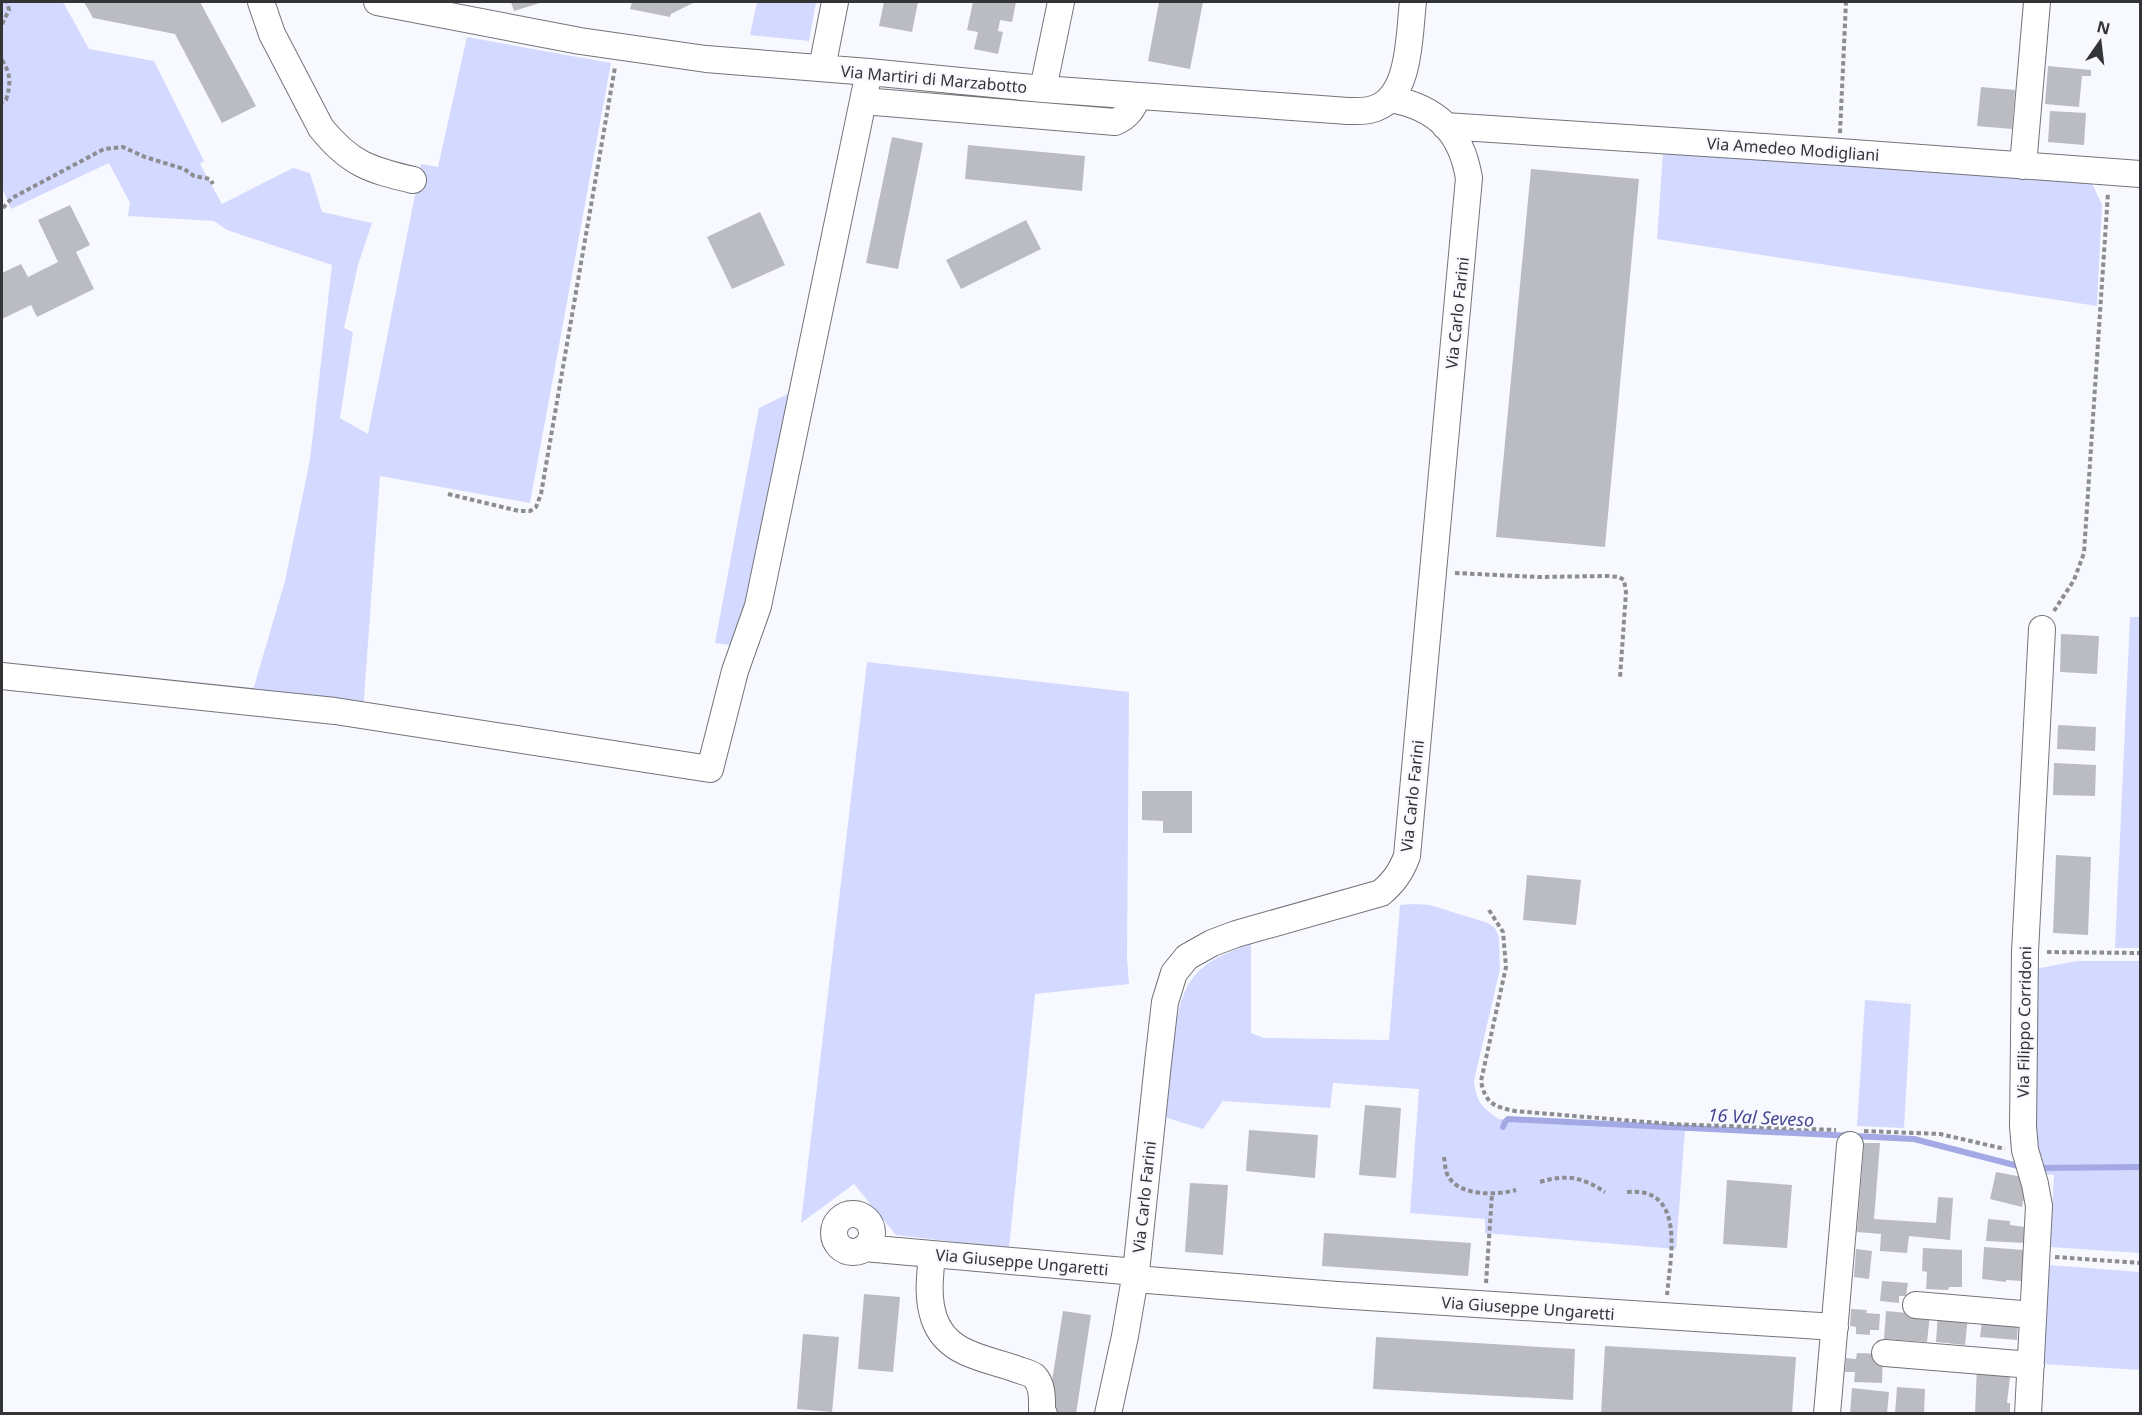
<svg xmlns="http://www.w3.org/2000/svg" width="2142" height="1415" font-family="'Noto Sans',sans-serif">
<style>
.green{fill:#d4d9ff}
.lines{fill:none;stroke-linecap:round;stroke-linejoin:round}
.stream{stroke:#a2a9e4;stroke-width:6}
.building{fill:#bbbcc2}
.minor-casing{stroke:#73747a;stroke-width:28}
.path{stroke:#8c8d91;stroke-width:4;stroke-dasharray:4.5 3;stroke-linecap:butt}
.minor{stroke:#fff;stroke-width:26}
.labels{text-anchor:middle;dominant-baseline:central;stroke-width:4.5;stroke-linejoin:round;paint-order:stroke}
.street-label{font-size:16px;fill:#333436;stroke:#f8f9ff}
.water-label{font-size:18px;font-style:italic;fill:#45488f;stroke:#f8f9ff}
</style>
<rect width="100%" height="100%" fill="#f8f9ff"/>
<path class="green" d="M 2,2 L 63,2 L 89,49 L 154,61 L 204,161 L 200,164 L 222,204 L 293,168 L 310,173 L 322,212 L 372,223 L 358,265 L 344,328 L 353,332 L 340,418 L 368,434 L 421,164 L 438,167 L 467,37 L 611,63 L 530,503 L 380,476 L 363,712 L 251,697 L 285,581 L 310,460 L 332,265 L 227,230 L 214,221 L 128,216 L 130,203 L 109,163 L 11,209 L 2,188 Z
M 757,2 L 816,2 L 809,41 L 750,35 Z
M 1663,152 L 2089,177 L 2102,205 L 2097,306 L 1657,239 Z
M 796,390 L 736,646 L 715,643 L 759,408 Z
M 2130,617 L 2140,617 L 2140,948 L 2115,948 Z
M 867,662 L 1129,692 L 1127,959 L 1129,984 L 1035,994 L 1009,1248 L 896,1235 L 854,1184 L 801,1223 Z
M 1414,904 L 1430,905 L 1488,923 L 1495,928 L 1499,937 L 1500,969 L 1474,1081 C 1476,1101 1482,1108 1499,1119 L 1685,1129 L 1676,1249 L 1485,1233 L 1485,1219 L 1410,1213 L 1419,1089 L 1333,1083 L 1330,1108 L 1223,1101 L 1203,1129 L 1164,1117 C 1167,1093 1170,1068 1173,1044 C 1181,982 1191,964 1251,944 L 1251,1033 L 1264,1038 L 1389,1040 L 1400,905 Z
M 2077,961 L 2140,961 L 2140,1253 L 2050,1247 L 2054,1175 L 2044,1174 L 2033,1135 L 2035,969 Z
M 1865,1000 L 1911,1004 L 1904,1128 L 1857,1126 Z
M 2049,1265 L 2140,1272 L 2140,1370 L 2043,1364 Z"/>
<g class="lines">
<path class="stream" d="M 1503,1127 L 1505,1122 L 1508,1119 L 1914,1139 L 2018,1166
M 2036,1168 L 2140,1167"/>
</g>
<path class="building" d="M 84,2 L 200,2 L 256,106 L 222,123 L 175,34 L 93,18 Z
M 511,2 L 543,2 L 514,11 Z
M 632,2 L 695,2 L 671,14 L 670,17 L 630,9 Z
M 884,2 L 918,2 L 912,32 L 879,26 Z
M 973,2 L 1016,2 L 1012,22 L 1000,20 L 998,31 L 1003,32 L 998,54 L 974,49 L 978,32 L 967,30 Z
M 1159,2 L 1203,2 L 1190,69 L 1148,61 Z
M 2048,66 L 2091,70 L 2091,76 L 2082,76 L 2079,107 L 2045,104 Z
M 1981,87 L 2015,90 L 2012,129 L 1977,126 Z
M 2050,111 L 2086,113 L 2084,145 L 2048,142 Z
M 892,137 L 923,143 L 898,269 L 866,263 Z
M 968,145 L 1085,156 L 1082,191 L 965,179 Z
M 1531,169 L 1639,179 L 1605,547 L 1496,537 Z
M 70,205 L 90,245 L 76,252 L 94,289 L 37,317 L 31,305 L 2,319 L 2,273 L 21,264 L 28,277 L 58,262 L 38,220 Z
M 760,212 L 785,265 L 732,289 L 707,237 Z
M 1026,220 L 1041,249 L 961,289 L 946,260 Z
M 2061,634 L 2099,636 L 2097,674 L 2060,672 Z
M 2058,725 L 2096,727 L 2095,751 L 2057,749 Z
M 2054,763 L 2096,765 L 2095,796 L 2053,795 Z
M 1142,791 L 1192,791 L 1192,833 L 1163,833 L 1163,821 L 1142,820 Z
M 2056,855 L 2091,857 L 2088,935 L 2053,933 Z
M 1527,875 L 1581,880 L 1576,925 L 1523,920 Z
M 1365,1105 L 1401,1108 L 1396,1178 L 1359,1175 Z
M 1249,1130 L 1318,1135 L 1315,1178 L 1246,1171 Z
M 1864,1143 L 1880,1143 L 1874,1219 L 1936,1223 L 1938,1197 L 1953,1198 L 1950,1240 L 1909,1236 L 1907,1253 L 1880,1251 L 1881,1234 L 1857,1232 Z
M 1996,1172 L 2028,1178 L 2022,1207 L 1990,1199 Z
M 1727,1180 L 1792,1185 L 1787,1248 L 1723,1244 Z
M 1190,1183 L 1228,1185 L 1223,1255 L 1185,1252 Z
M 1988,1219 L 2010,1221 L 2010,1225 L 2025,1227 L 2025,1243 L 1986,1241 Z
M 1324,1233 L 1471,1243 L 1468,1276 L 1322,1266 Z
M 1984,1247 L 2024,1250 L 2022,1281 L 2006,1280 L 2006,1282 L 1982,1279 Z
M 1923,1248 L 1962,1250 L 1962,1287 L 1949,1287 L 1948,1290 L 1926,1289 L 1927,1272 L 1922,1271 Z
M 1856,1249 L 1872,1251 L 1869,1279 L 1854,1277 Z
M 1882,1281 L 1908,1283 L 1906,1296 L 1899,1296 L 1899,1303 L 1880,1301 Z
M 864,1294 L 900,1297 L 893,1372 L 858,1369 Z
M 1851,1309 L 1867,1310 L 1866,1313 L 1880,1314 L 1879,1330 L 1870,1330 L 1870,1335 L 1856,1334 L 1856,1327 L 1850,1326 Z
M 1063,1311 L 1091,1315 L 1076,1414 L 1049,1414 L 1047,1413 Z
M 1886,1311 L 1930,1315 L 1927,1342 L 1884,1339 Z
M 1938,1313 L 1968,1316 L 1965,1345 L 1936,1342 Z
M 1982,1320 L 2018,1323 L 2017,1340 L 1980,1337 Z
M 803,1334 L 839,1337 L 832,1412 L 797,1409 Z
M 1376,1337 L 1575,1349 L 1573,1400 L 1373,1389 Z
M 1605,1346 L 1796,1357 L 1792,1414 L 1601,1414 Z
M 1857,1353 L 1883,1354 L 1882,1383 L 1854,1382 L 1855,1372 L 1845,1372 L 1846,1358 L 1856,1359 Z
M 1977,1366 L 2011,1368 L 2007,1403 L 2010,1403 L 2010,1414 L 1975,1414 Z
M 1897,1387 L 1925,1389 L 1924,1414 L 1895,1414 Z
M 1852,1388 L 1889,1392 L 1887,1414 L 1850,1414 Z"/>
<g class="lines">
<defs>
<path id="minor" d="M 261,2 L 272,34 L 321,128 C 350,164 370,170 413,180
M 377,2 L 580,41 L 706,59 L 869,72 L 1043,89 L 1348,111 C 1357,111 1367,112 1376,108 C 1411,95 1409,33 1413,2
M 822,68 L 835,2
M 1043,89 L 1061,2
M 863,101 L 1115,122 C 1128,117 1133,108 1138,96
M 1445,126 L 1840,152 L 2140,174
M 2023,166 L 2037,2
M 2,676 L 335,711 L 710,769 L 735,671 L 758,606 L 869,72
M834 1233a19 19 0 1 1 38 0a19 19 0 1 1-38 0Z
M 864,1248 L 1136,1272
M 932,1254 C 930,1276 927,1297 934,1318 C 946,1355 986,1358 1016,1369 C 1021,1371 1030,1373 1034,1376 C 1043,1385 1042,1399 1042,1411 L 1044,1414
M 1135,1279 L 1337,1295 L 1835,1327
M 1916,1305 L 2033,1315
M 1885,1353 L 2031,1365
M 1108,1414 L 1125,1336 L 1136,1272 L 1158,1063 L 1165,1002 L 1174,973 L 1187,957 L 1212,943 L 1236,934 L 1381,893 C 1394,882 1401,872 1407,856 L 1469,178 C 1461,131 1437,108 1391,99
M 1827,1414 L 1850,1145
M 2028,1414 L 2039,1206 L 2035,1184 L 2025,1150 L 2023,1126 L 2025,952 L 2042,629"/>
</defs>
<use href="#minor" class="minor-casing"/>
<path class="path" d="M 2,24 L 9,10 L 7,2
M 2,60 C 11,74 11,84 6,100 L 2,102
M 1840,133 L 1846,2
M 3,208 L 12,198 L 104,149 L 123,147 L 145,157 L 184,169 L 194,176 L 210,179 L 213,184
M 448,494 L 519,511 L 530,511 L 536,507 L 541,494 L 615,67
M 1455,573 L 1538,577 L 1608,576 L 1619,577 L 1624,580 L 1626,592 L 1620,678
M 2054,611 L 2074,580 L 2084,553 L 2108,193
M 1489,910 L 1503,932 L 1506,967 L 1481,1081 C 1485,1103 1494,1107 1515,1111 L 1671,1124 L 1836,1130
M 2047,952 L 2140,953
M 1864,1131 L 1940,1134 L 2005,1149
M 1444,1157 C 1445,1163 1445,1170 1448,1176 C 1460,1197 1497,1195 1516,1190
M 1540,1182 C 1567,1174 1582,1177 1605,1192
M 1627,1192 C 1687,1186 1670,1259 1667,1295
M 2055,1257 L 2140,1263
M 1486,1283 L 1492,1194"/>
<use href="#minor" class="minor"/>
</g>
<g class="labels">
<g class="street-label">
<text transform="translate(934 79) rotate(5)">Via Martiri di Marzabotto</text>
<text transform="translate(1793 149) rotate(4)">Via Amedeo Modigliani</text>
<text transform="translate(1457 313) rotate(-84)">Via Carlo Farini</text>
<text transform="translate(1412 796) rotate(-84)">Via Carlo Farini</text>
<text transform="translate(2024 1022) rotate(-89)">Via Filippo Corridoni</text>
<text transform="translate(1144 1197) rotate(-84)">Via Carlo Farini</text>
<text transform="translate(1022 1262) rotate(5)">Via Giuseppe Ungaretti</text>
<text transform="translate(1528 1308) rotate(4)">Via Giuseppe Ungaretti</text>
</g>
<g class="water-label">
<text transform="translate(1761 1117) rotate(3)">16 Val Seveso</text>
</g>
</g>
<rect width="2142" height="1415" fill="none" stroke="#333436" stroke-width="6"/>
<g transform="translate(2100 42) rotate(14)" stroke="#f8f9ff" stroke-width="4.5" paint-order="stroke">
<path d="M0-4.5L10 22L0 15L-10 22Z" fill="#333436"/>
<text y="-9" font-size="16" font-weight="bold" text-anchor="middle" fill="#333436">N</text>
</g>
</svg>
